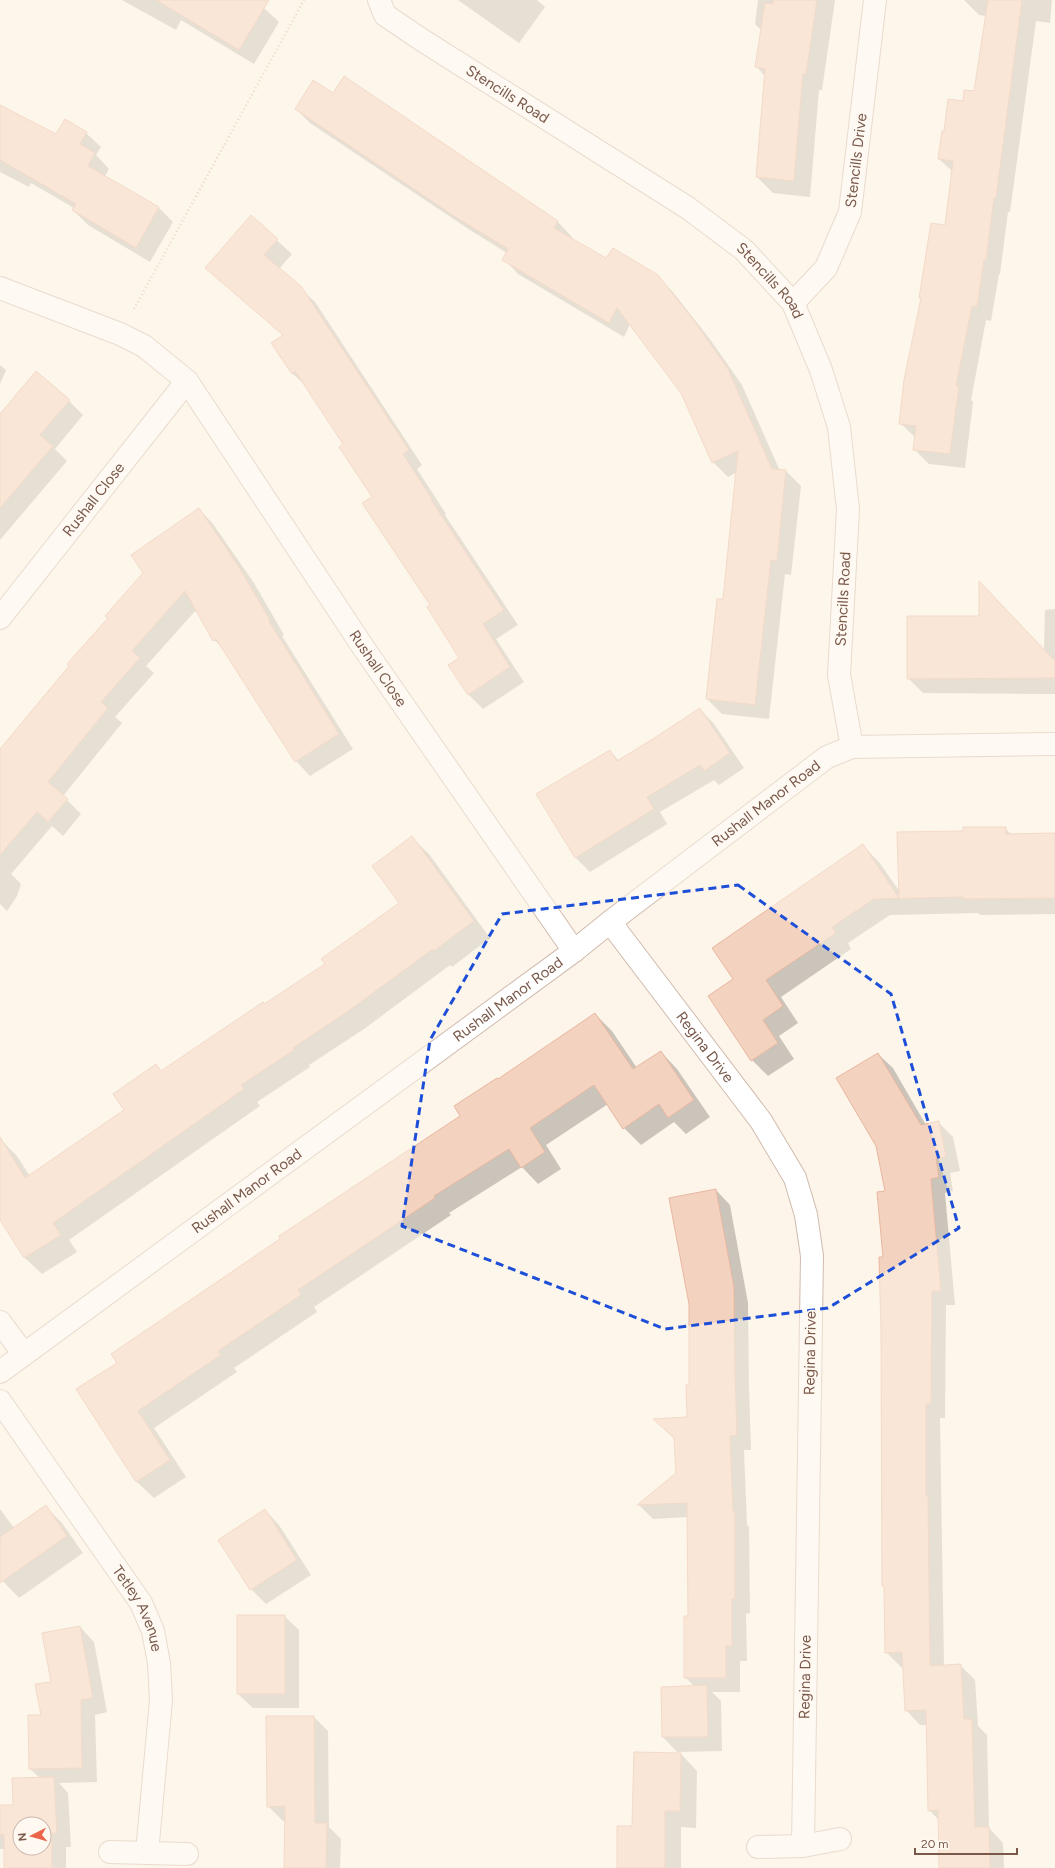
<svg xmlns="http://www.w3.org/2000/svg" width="1055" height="1868" font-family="Figtree,sans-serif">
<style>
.shadow{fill:#0003;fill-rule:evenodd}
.building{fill:#f4d2c0;stroke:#e8b7a0;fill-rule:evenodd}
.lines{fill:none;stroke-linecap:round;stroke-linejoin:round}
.street-casing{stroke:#d1bbae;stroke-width:24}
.path{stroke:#dab5a2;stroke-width:2.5;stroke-dasharray:1 3;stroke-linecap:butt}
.street{stroke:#fff;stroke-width:22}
.marked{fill:none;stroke:#1d4ed8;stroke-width:3;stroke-dasharray:8 5;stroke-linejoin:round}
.labels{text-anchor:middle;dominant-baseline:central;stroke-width:3.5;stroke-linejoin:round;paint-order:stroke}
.street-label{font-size:15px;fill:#7a594b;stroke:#fff9f1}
</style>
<rect width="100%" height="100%" fill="#fdf5ea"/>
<path class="shadow" d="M 122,0 L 252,0 L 264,8 L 279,22 L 254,64 L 181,20 L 176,30 Z
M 458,0 L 537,0 L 545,7 L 519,43 Z
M 758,0 L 835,0 L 822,90 L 819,90 L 810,197 L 773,193 L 757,177 L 765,76 L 757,67 L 762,31 L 755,24 Z
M 964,0 L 1052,0 L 1050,23 L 1036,21 L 1010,212 L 1008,212 L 1000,274 L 999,274 L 991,321 L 986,320 L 971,400 L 973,402 L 965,468 L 929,464 L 914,449 L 916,438 L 900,423 L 922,300 L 920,298 L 945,226 L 953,172 L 939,159 L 945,132 L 964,102 L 975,92 L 986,16 L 979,15 Z
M 344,78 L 558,222 L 572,237 L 571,239 L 607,260 L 657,276 L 672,291 L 709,338 L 742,385 L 780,471 L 786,471 L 801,486 L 791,575 L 785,574 L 769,719 L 722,714 L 707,699 L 724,600 L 737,472 L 728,477 L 713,462 L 682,393 L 630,324 L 624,337 L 518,274 L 504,259 L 507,253 L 470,230 L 310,123 L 296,109 L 334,94 Z
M 0,106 L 56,136 L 86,133 L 101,147 L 96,155 L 109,169 L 105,176 L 159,208 L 173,222 L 150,262 L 88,225 L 73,210 L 74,208 L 31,183 L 29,187 L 0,172 Z
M 251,217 L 292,254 L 279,269 L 315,302 L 422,465 L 417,469 L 446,514 L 445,515 L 518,625 L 496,639 L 524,682 L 483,709 L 469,695 L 449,665 L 460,658 L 345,444 L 307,387 L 292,373 L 284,336 L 207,267 Z
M 0,365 L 6,370 L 0,384 Z
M 69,401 L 83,415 L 55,449 L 67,461 L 0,540 L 0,415 Z
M 199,509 L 213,524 L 254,583 L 284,635 L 282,636 L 353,749 L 310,776 L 296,761 L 225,650 L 214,640 L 197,609 L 146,666 L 154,673 L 115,717 L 122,723 L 63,796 L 81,814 L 63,836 L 52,826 L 11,874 L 21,884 L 17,896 L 7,911 L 0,904 L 0,750 Z
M 1055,609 L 1055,694 L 923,693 L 908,678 L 1044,650 L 1045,610 Z
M 700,709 L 714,724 L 744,768 L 719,785 L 714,780 L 660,812 L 667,824 L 590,872 L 576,858 L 538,795 L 610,751 L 619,761 Z
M 1005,828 L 1012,835 L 1055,834 L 1055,914 L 980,915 L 978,913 L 890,915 L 848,943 L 851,949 L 781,997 L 798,1023 L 779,1036 L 794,1059 L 768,1076 L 752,1060 L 734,979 L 863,846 L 879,862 L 900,892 L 964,832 Z
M 412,838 L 429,854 L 490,938 L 452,967 L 450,965 L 364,1029 L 309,1065 L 310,1067 L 257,1102 L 260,1106 L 69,1240 L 77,1252 L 42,1274 L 25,1258 L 0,1218 L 0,1139 L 17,1156 L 30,1176 L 126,1110 L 156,1065 L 162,1072 L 326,964 L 400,903 Z
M 595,1014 L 612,1031 L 637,1068 L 661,1052 L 677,1069 L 710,1117 L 686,1134 L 674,1122 L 641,1145 L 624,1128 L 608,1104 L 546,1145 L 561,1169 L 538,1184 L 522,1167 L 449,1213 L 451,1215 L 314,1307 L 317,1312 L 234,1368 L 237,1372 L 154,1428 L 186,1477 L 154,1498 L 137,1482 L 77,1390 L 119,1363 L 461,1117 L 498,1081 Z
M 878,1054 L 893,1068 L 926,1125 L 938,1122 L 953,1137 L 960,1171 L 950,1173 L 953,1191 L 945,1193 L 955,1305 L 946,1305 L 945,1418 L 940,1418 L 944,1666 L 960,1665 L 975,1680 L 978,1726 L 987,1735 L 989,1828 L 1003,1843 L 1004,1868 L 940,1868 L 939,1820 L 929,1810 L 927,1725 L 920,1725 L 906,1710 L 904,1667 L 901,1667 L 886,1652 L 885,1588 L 883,1586 L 884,1258 L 886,1192 Z
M 716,1190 L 730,1205 L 748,1303 L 749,1389 L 751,1450 L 744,1450 L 747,1525 L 749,1527 L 750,1613 L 746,1614 L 747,1661 L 740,1661 L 740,1692 L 712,1692 L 721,1701 L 722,1751 L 677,1752 L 663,1737 L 695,1687 L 685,1677 L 689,1617 L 688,1517 L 653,1519 L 639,1505 L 677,1474 L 675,1439 L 655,1420 L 688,1418 L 690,1385 Z
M 45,1506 L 62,1523 L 83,1553 L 19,1598 L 0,1578 L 0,1509 L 14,1528 Z
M 265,1510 L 279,1525 L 311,1575 L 266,1604 L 251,1589 L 219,1540 Z
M 284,1616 L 299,1630 L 299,1708 L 253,1708 L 238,1694 Z
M 80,1627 L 94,1642 L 107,1712 L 95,1715 L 97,1782 L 59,1783 L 68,1793 L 71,1847 L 66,1847 L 66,1868 L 5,1868 L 5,1849 L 0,1849 L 0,1806 L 14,1806 L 40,1778 L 30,1769 L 42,1716 L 52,1682 ZM 20,1824 L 44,1824 L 44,1848 L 20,1848 Z
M 314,1717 L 328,1731 L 329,1827 L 341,1839 L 340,1868 L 285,1868 L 286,1821 L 283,1821 L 268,1806 Z
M 681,1754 L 697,1771 L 696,1828 L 681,1827 L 681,1868 L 618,1868 L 633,1827 Z"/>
<path class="building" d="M 156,0 L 269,0 L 239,50 Z
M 773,0 L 817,0 L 806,74 L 803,74 L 794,181 L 756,177 L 765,69 L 755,67 L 765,3 L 773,4 Z
M 988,0 L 1022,0 L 996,198 L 994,198 L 986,260 L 984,260 L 977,307 L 972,306 L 956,386 L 959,386 L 950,454 L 913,450 L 916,426 L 899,424 L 904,380 L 921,298 L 919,298 L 931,223 L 945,225 L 953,161 L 938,159 L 942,131 L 944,131 L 948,99 L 963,101 L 964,90 L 974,91 Z
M 344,76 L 558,221 L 554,228 L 606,258 L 613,248 L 658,275 L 695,322 L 728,369 L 772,469 L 786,470 L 777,561 L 771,560 L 755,705 L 706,699 L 717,599 L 723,599 L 738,451 L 712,463 L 681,393 L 617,308 L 609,323 L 502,260 L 508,249 L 454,216 L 295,109 L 313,80 L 333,93 Z
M 0,105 L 56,134 L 65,119 L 87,132 L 80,144 L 95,153 L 88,166 L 159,207 L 136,248 L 72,210 L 76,204 L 0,160 Z
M 251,215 L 278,239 L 264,255 L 301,286 L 409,450 L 403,454 L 432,499 L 431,500 L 504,610 L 483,624 L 510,667 L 468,695 L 448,665 L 459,658 L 427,607 L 430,605 L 362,503 L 372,497 L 339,447 L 343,444 L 295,371 L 292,374 L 271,343 L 283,335 L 205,268 Z
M 36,371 L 70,400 L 40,435 L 53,446 L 0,508 L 0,414 Z
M 199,508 L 239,567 L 270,620 L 269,621 L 339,734 L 295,762 L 216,639 L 213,641 L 185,591 L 132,651 L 140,658 L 101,702 L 108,708 L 48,782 L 68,799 L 48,822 L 37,812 L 0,855 L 0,749 L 69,666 L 67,664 L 108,618 L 105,616 L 143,573 L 131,555 Z
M 979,581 L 1055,661 L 1055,678 L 907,679 L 907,616 L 979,616 Z
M 700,708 L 730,753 L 704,771 L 700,765 L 647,797 L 654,809 L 575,858 L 536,794 L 610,750 L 617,761 L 656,737 Z
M 963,827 L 1006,827 L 1006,834 L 1055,833 L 1055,898 L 963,899 L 963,897 L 874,899 L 832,927 L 836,933 L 766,980 L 783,1006 L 763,1020 L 778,1043 L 751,1061 L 708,996 L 733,979 L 712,948 L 863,844 L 899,898 L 897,832 L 963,831 Z
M 412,836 L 474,921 L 434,951 L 433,949 L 347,1012 L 293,1048 L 294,1050 L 241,1085 L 244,1089 L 53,1223 L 61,1235 L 24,1258 L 0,1220 L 0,1137 L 25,1178 L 124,1110 L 113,1094 L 156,1064 L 161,1071 L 263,1002 L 264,1004 L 325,964 L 321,959 L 399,903 L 372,866 Z
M 595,1013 L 633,1069 L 661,1051 L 694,1100 L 668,1118 L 659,1104 L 623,1129 L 594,1085 L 530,1128 L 545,1152 L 521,1168 L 509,1149 L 434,1196 L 435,1198 L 298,1290 L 301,1295 L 218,1351 L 221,1355 L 138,1411 L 170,1460 L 136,1482 L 76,1389 L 117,1363 L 111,1354 L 280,1239 L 279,1236 L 460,1116 L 454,1106 L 497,1078 L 498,1079 Z
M 878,1053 L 921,1125 L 939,1121 L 946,1157 L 936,1159 L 939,1177 L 931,1179 L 941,1291 L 932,1291 L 931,1404 L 926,1404 L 926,1496 L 928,1496 L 930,1666 L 961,1664 L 964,1719 L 972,1719 L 975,1827 L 989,1827 L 990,1868 L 939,1868 L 938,1810 L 928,1811 L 926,1710 L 905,1711 L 902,1652 L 885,1653 L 884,1586 L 882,1586 L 881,1330 L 879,1257 L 883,1257 L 877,1192 L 885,1191 L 876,1146 L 836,1078 Z
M 716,1189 L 734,1287 L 735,1374 L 737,1435 L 730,1436 L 733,1511 L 735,1511 L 735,1599 L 732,1599 L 732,1646 L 726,1646 L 726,1678 L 684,1678 L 684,1616 L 688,1616 L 687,1503 L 637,1505 L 676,1473 L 674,1438 L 653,1419 L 687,1417 L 686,1385 L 689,1385 L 689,1304 L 669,1198 Z
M 46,1505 L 67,1536 L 0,1583 L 0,1537 Z
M 265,1509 L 297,1560 L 250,1590 L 218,1540 Z
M 237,1615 L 285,1615 L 285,1694 L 237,1694 Z
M 80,1626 L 93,1698 L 81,1700 L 82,1768 L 29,1769 L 28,1715 L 41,1715 L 35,1684 L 51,1682 L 42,1633 Z
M 707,1685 L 708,1737 L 662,1737 L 661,1687 Z
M 266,1716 L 314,1716 L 315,1823 L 327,1823 L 326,1868 L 284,1868 L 285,1806 L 267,1807 Z
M 634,1752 L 681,1753 L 680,1811 L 665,1811 L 665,1868 L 617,1868 L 617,1826 L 632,1826 Z
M 54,1777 L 57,1833 L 52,1833 L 52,1868 L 4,1868 L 4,1834 L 0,1835 L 0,1805 L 13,1805 L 12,1778 ZM 20,1824 L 44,1824 L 44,1848 L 20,1848 Z"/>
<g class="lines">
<defs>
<g id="street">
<path id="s1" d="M 379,0 L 385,15 L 422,40 L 688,208 L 744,250 L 793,303 L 821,370 L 839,427 L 848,509 L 839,675 L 852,747"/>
<path id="s2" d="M 0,288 L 120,334 L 144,346 L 187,381 L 363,647 L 574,951"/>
<path id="s3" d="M 793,303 L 826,268 L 850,212 L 875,0"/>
<path id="s4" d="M 0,618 L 187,381"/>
<path id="s5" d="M 610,922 L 761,1121 L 795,1178 L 806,1215 L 812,1256 L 803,1846"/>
<path d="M 0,1322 L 23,1353"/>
<path id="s6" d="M 0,1372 L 574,951 L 610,922 L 827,757 L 852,747 L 1055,744"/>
<path id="s7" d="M 0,1401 L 141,1603 L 153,1631 L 159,1663 L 161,1700 L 147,1853"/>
<path d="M 758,1847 L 803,1846 L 840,1839"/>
<path d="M 110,1852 L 187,1854"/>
</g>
</defs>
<use href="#street" class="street-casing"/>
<path class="path" d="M 134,309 L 304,0"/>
<use href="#street" class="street"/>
</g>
<path d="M0 0H1055V1868H0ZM 738,885 L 891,994 L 959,1228 L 828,1308 L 665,1329 L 402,1226 L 430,1040 L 502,914 Z" fill="#fdf5ea" fill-opacity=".55" fill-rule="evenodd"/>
<path class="marked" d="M 738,885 L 891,994 L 959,1228 L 828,1308 L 665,1329 L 402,1226 L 430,1040 L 502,914 Z"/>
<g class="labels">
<g class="street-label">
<text stroke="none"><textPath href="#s1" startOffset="162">Stencills Road</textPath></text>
<text stroke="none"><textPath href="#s3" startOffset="161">Stencills Drive</textPath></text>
<text stroke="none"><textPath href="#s1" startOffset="486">Stencills Road</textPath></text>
<text stroke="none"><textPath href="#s4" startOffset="151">Rushall Close</textPath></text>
<text transform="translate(843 599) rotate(-87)">Stencills Road</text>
<text stroke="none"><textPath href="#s2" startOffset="556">Rushall Close</textPath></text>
<text stroke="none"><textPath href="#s6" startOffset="954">Rushall Manor Road</textPath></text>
<text stroke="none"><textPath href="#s6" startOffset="630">Rushall Manor Road</textPath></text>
<text stroke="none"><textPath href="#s5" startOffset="157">Regina Drive</textPath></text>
<text stroke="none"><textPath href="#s6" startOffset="306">Rushall Manor Road</textPath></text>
<text transform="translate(810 1353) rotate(-89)">Regina Drive</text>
<text stroke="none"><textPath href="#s7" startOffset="250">Tetley Avenue</textPath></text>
<text transform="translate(805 1677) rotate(-89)">Regina Drive</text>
</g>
</g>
<g transform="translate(32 1836) rotate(264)"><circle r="19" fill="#fff9f1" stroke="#cab9af"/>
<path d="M0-3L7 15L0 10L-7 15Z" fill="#eb654b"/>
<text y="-6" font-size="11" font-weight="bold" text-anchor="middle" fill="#7a594b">N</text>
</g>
<path d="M915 1848v6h102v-6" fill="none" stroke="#7a594b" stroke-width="2"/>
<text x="921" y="1848" font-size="12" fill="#7a594b" stroke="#fff9f1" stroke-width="3" paint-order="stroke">20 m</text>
</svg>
